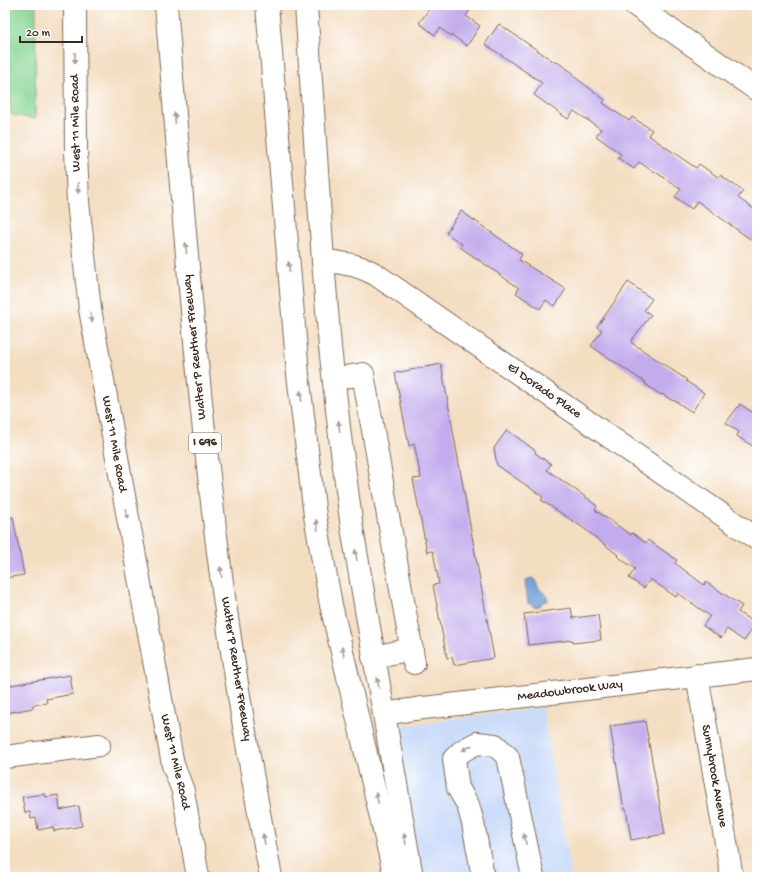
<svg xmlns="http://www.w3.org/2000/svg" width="762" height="882" font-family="'Gochi Hand',sans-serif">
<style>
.built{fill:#cbdcf9}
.green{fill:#86d493;stroke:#607f58}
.water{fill:#6c9dd7;stroke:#54647a}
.building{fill:#c3aced}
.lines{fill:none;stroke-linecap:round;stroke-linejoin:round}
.minor-casing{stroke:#7c6957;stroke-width:24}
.major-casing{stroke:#7c6957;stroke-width:24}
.highway-casing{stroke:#7c6957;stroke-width:24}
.minor{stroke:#fff;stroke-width:22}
.major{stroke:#fff;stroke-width:22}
.highway{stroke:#fff;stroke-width:22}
.oneway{fill:#a79f9a}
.labels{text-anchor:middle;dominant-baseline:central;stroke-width:3.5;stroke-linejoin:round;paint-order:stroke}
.shield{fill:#fff;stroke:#766a62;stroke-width:1}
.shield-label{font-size:12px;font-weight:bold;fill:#3b2a1e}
.street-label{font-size:13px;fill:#3b2a1e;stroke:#fff}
</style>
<rect width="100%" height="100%" fill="#fff"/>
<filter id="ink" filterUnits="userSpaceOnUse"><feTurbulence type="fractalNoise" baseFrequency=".025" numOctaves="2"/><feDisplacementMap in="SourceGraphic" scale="8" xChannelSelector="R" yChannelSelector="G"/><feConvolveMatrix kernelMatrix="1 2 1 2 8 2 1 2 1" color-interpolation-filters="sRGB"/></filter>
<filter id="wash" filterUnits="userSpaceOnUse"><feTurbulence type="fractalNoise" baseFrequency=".012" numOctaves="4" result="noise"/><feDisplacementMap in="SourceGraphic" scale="16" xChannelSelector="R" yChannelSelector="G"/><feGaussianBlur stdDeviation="0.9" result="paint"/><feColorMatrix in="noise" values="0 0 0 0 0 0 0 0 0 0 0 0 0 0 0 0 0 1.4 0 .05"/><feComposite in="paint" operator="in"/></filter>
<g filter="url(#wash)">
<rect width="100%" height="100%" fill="#f4dec2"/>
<path class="built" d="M 542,707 L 571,877 L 421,877 L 394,727 Z"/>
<path class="green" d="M 5,5 L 36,5 L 35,119 L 12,115 L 5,71 Z"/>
<path class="water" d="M 532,578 L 536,580 C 537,583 537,585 538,587 C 541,593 548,593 548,601 L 544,601 L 540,606 L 535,607 L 528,603 L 525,583 L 528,579 Z"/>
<g id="blocks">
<path class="building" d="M 432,5 L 473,5 L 466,16 L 480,26 L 467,46 L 452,35 L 451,36 L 440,28 L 435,35 L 419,23 Z
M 499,24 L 556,63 L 557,62 L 573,73 L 572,75 L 605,100 L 603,103 L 629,121 L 632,117 L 652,130 L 648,135 L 696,168 L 699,164 L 718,177 L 720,175 L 743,191 L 738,198 L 757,211 L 757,244 L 697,201 L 692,209 L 675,197 L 681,189 L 654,171 L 654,172 L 639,162 L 634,169 L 618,158 L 621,154 L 596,136 L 601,129 L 574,111 L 568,119 L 534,95 L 542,83 L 485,44 Z
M 461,211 L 522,254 L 519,260 L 566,289 L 555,306 L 546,300 L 540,309 L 516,293 L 519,288 L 460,247 L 462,244 L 446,233 Z
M 628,282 L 652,299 L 644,310 L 651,315 L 631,341 L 632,343 L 687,380 L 686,381 L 704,393 L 692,412 L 674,400 L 673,401 L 662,394 L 661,395 L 645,384 L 646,383 L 591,346 L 602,330 L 597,327 Z
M 441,364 L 494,658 L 454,665 L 452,657 L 447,658 L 433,585 L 439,584 L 433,551 L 427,552 L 413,479 L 421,478 L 414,444 L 409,446 L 395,373 Z
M 740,404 L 752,412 L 757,405 L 757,449 L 737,436 L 739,432 L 726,423 Z
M 507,430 L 536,451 L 535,453 L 551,464 L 547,470 L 590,500 L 590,501 L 597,506 L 595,510 L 631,535 L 632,533 L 646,543 L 648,540 L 677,560 L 675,563 L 704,585 L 706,582 L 742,606 L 738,612 L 756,624 L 744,641 L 727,629 L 721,638 L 703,626 L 710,616 L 678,593 L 676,597 L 650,579 L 644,588 L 629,578 L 635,569 L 617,556 L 618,555 L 582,527 L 541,500 L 543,497 L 497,465 L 494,448 Z
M 13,517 L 24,575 L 5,578 L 5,518 Z
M 571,608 L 573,618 L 598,615 L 601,640 L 573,643 L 573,640 L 528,645 L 524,614 Z
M 70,675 L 73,694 L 46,699 L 47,703 L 33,705 L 33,708 L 7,713 L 5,702 L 5,686 Z
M 645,721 L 665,834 L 631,840 L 626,808 L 624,809 L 610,726 Z
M 45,794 L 46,797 L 58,795 L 60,810 L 79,806 L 82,826 L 54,831 L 53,827 L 38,830 L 36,818 L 31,819 L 30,812 L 25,813 L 22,797 Z"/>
</g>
</g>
<g filter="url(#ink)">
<use href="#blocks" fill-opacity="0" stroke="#7c6957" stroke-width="1"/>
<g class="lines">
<defs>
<path id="minor" d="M 635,5 L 757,90
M 323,261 C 342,262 359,265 375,274 L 757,539
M 334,379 L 363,374 L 414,663
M 373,657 L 412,649
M 697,675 L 732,877
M 384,714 L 415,709 L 757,669
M 5,757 L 99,745
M 483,877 L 473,823 L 468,805 L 458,788 L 454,759 L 462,751 L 477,743 L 495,745 L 508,757 L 533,877"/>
<path id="major" d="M 75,5 L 76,151 L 78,202 L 90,309 L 173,765 L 183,791 L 198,877
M 306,5 L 323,261 L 330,347 L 340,436 L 352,528 L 412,877"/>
<path id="highway" d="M 166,5 C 180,174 193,342 213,511 C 227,633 248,756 271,877
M 267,5 L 298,374 L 315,516 L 331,605 L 395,877"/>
</defs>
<use href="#minor" class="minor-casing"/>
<use href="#major" class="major-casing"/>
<use href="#highway" class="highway-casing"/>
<use href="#minor" class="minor"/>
<use href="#major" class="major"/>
<use href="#highway" class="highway"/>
</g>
<defs><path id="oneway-solid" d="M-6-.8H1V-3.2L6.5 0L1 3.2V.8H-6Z"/></defs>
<g class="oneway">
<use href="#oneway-solid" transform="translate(75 58) rotate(90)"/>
<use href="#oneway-solid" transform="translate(175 118) rotate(-94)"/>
<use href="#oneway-solid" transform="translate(78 188) rotate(88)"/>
<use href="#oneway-solid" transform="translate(186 248) rotate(-95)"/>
<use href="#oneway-solid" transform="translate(289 267) rotate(-95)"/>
<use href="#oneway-solid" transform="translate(91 317) rotate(80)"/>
<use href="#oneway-solid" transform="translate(301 396) rotate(-97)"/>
<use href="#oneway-solid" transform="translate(339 426) rotate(-96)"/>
<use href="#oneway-solid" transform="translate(127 514) rotate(80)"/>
<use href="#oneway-solid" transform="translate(317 525) rotate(-100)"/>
<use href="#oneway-solid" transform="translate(356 555) rotate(-99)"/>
<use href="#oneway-solid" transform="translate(221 572) rotate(-98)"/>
<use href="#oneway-solid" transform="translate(343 652) rotate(-104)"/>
<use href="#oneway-solid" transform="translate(378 683) rotate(-100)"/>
<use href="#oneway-solid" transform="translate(467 748) rotate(152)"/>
<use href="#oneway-solid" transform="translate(377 798) rotate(-103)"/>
<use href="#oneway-solid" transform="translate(264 839) rotate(-100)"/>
<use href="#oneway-solid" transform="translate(405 839) rotate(-100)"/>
<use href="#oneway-solid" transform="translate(525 839) rotate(-102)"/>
</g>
</g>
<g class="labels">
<rect class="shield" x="189" y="433" width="32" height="20" rx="3"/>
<g class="shield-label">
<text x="205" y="443">I 696</text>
</g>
<g class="street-label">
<text transform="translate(76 123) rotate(-91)">West 11 Mile Road</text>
<text transform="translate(195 347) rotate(-96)">Walter P Reuther Freeway</text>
<text transform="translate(544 391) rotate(35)">El Dorado Place</text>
<text transform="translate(114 444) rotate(80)">West 11 Mile Road</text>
<text transform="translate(236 669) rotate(81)">Walter P Reuther Freeway</text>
<text transform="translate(570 691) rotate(-7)">Meadowbrook Way</text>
<text transform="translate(175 762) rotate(77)">West 11 Mile Road</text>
<text transform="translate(714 776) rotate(80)">Sunnybrook Avenue</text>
</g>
</g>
<rect width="762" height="882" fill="none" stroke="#fff" stroke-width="20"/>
<path d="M20 36v6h62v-6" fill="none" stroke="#3b2a1e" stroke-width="2"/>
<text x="26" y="36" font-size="12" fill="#3b2a1e" stroke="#ffffff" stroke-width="3" paint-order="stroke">20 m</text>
</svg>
